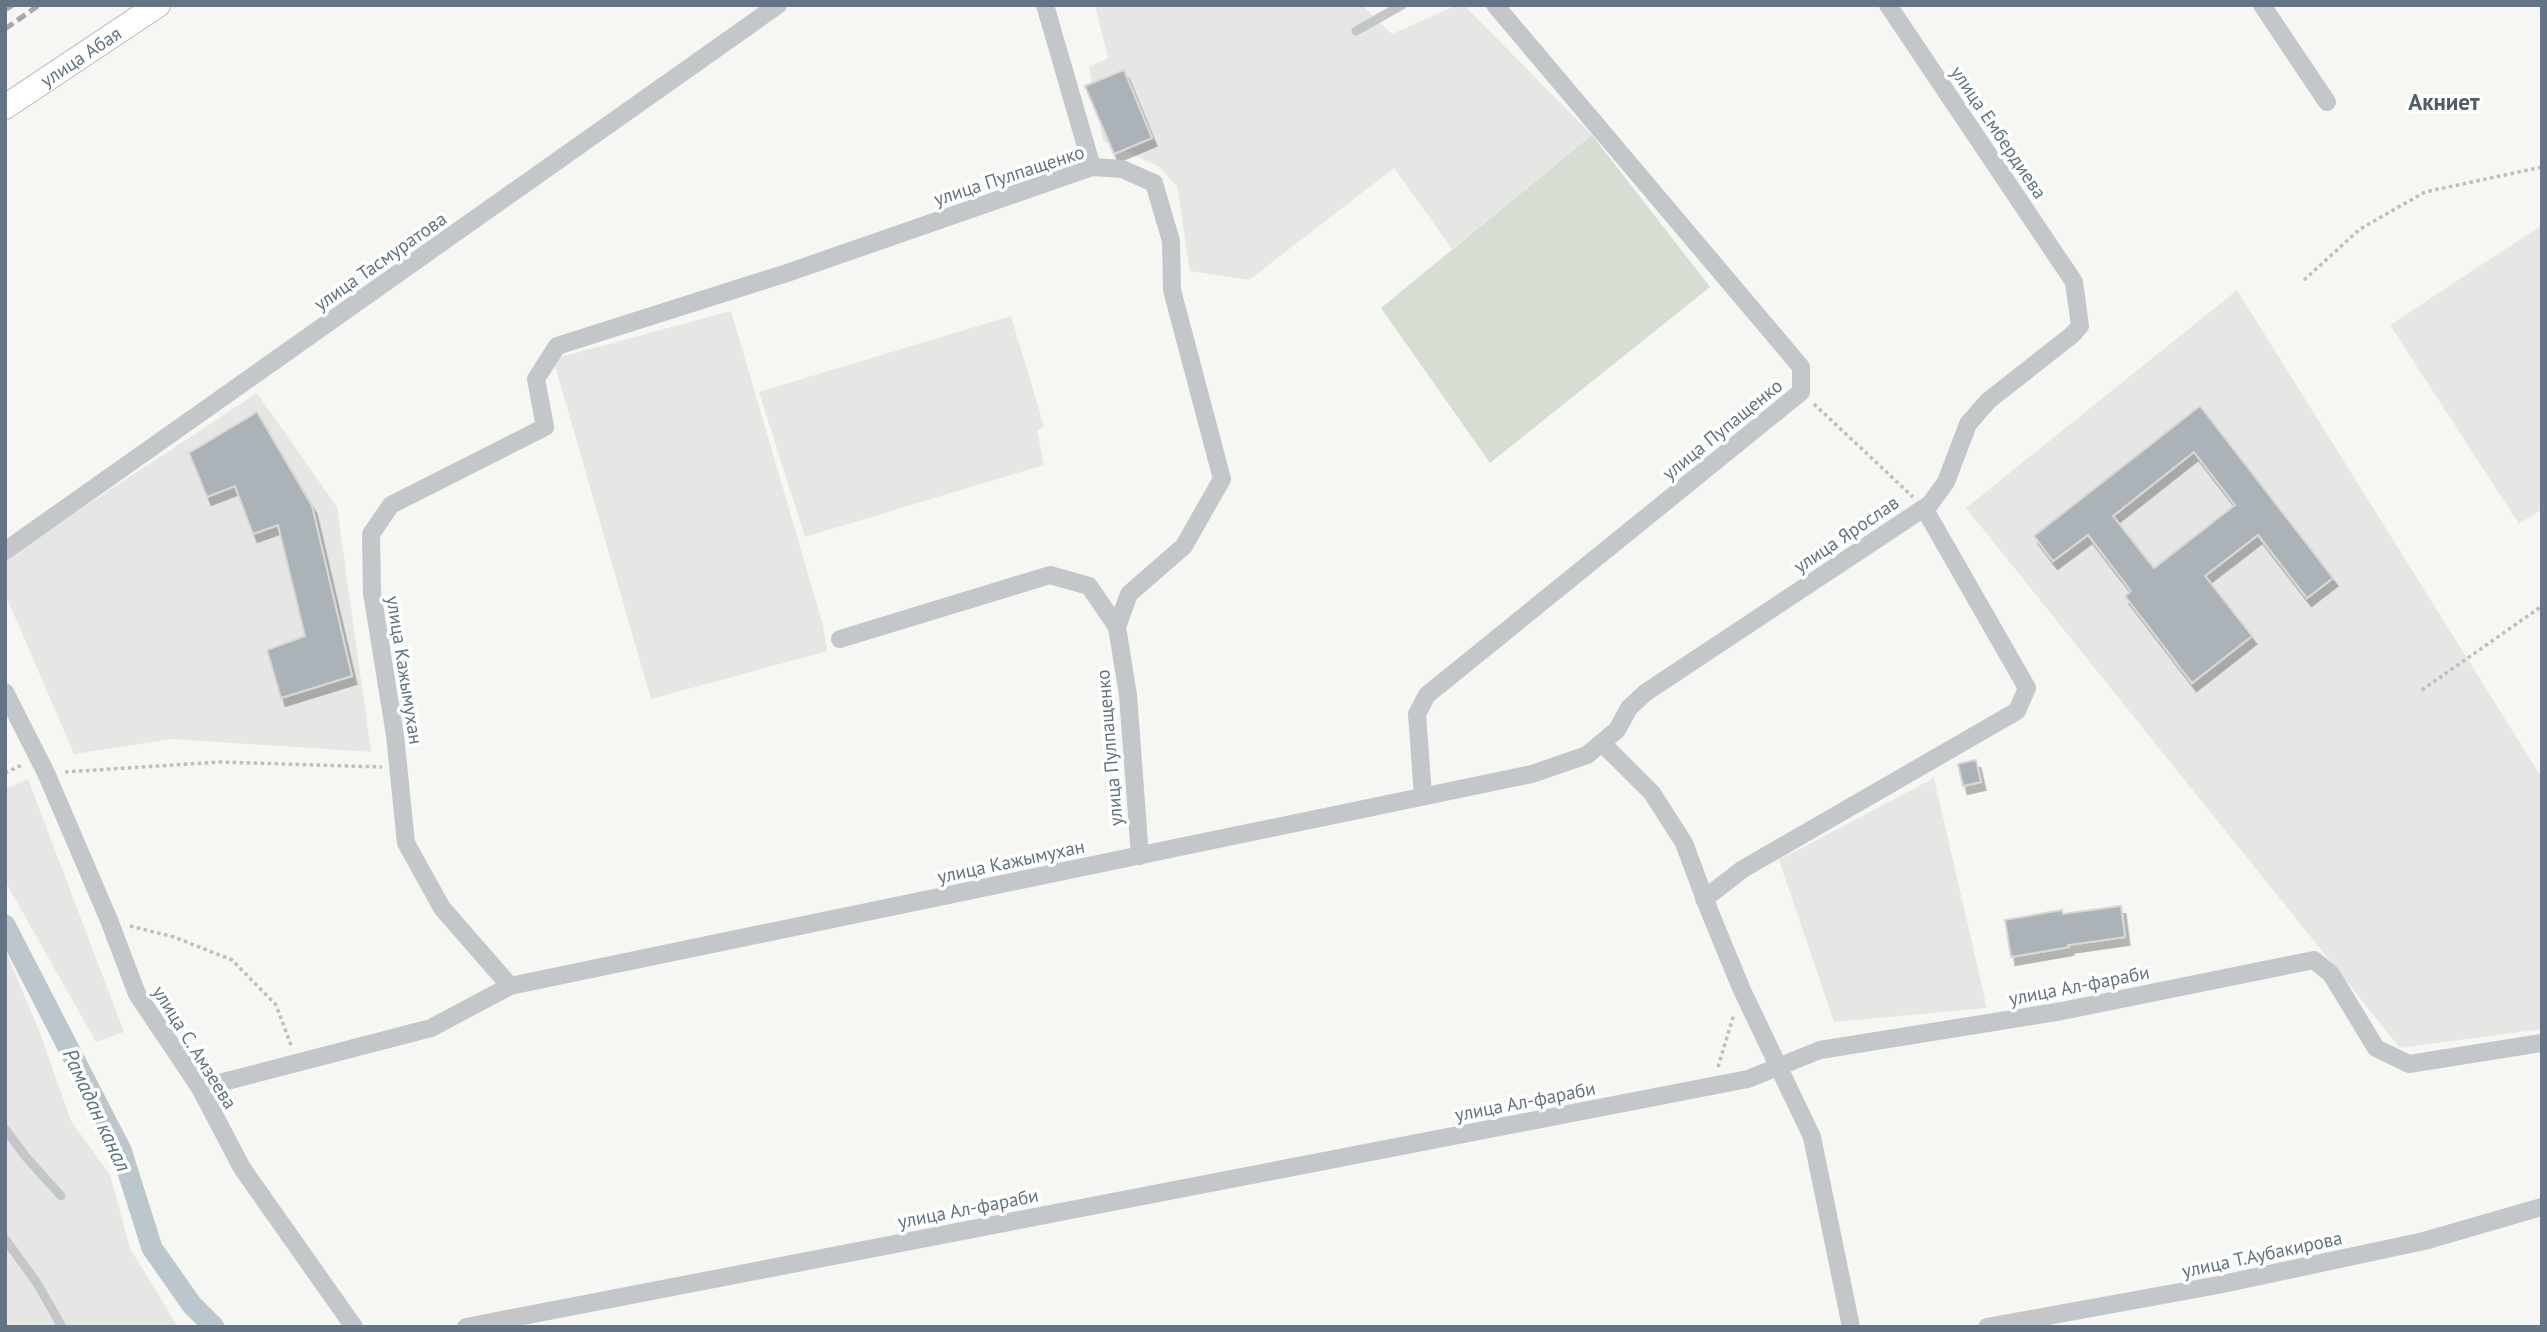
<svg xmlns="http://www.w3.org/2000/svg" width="2547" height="1332" font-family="'PT Sans',sans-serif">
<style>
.built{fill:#e6e7e5}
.green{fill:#d6ddd3}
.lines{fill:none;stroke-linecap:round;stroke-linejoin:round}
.canal{stroke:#bcc7cd;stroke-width:21}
.building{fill:#abb3b8;stroke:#d7d7d5;stroke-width:2;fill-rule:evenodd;filter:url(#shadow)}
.secondary-casing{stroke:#b5babf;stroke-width:26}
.path{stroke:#bcbfc1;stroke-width:3.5;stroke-dasharray:3.5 3.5;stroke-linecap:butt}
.service{stroke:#c3c7ca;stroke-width:9}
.minor{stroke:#c3c7ca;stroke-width:18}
.secondary{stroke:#fff;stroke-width:24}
.rail{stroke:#a3a9af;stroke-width:5;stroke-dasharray:10 5;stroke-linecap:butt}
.labels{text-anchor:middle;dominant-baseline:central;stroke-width:7;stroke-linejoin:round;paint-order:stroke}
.street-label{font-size:19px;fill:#637584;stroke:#fff}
.water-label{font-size:21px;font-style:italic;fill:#5f7781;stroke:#fff}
.quarter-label{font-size:23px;font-weight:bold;fill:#515e69;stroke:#fff}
</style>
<defs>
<filter id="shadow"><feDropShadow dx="4.5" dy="8" stdDeviation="0" flood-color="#0004"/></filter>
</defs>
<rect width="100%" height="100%" fill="#f6f6f2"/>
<path class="built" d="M 1095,5 L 1362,5 L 1392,34 L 1457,5 L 1464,5 L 1592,135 L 1452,249 L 1394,168 L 1249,280 L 1190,271 L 1177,186 L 1158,166 L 1103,141 L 1089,67 L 1108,58 Z
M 2542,225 L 2542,509 L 2519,524 L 2390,325 Z
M 2237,290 L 2542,778 L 2542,1029 L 2400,1048 L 1966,508 Z
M 731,311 L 823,625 L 827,651 L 651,699 L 553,359 Z
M 1011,316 L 1044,426 L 1037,431 L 1044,465 L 805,537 L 759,392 Z
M 257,393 L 337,507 L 371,752 L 172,739 L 74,754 L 5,594 L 5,559 Z
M 1934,778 L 1987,1008 L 1834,1022 L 1779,860 Z
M 28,779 L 124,1032 L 96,1042 L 5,881 L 5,789 Z
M 5,949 L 40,1033 L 71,1121 L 110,1175 L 130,1248 L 178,1327 L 5,1327 Z"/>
<path class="green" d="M 1592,135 L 1710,287 L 1490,463 L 1381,308 Z"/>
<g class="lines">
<path class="canal" d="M 5,925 L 121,1150 L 152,1248 L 192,1305 L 214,1327"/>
</g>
<path class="building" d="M 1124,70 L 1152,138 L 1114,154 L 1085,86 Z
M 2200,406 L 2333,578 L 2307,598 L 2258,535 L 2205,576 L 2252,636 L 2192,683 L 2125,596 L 2131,591 L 2088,535 L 2053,561 L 2034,536 ZM 2194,452 L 2235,505 L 2154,568 L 2113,516 Z
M 257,412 L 312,506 L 352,676 L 281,698 L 267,650 L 305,636 L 278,525 L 253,534 L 235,486 L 207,497 L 189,453 Z
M 1976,760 L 1981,782 L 1963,786 L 1958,764 Z
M 2121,906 L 2125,937 L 2068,945 L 2069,947 L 2011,957 L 2005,920 L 2062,910 L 2063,914 Z"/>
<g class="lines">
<defs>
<g id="secondary">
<path id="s1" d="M 5,107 L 158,5"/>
</g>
</defs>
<use href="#secondary" class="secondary-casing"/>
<path class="path" d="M 2304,280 L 2360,229 L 2425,192 L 2542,167
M 1814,404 L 1913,497
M 2422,690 L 2542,606
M 65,772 L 219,762 L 382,767
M 5,773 L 24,764
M 130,926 L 174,937 L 232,960 L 276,1005 L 292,1048
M 1718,1067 L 1734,1014"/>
<path class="service" d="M 1356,31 L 1402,5
M 5,1129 L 26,1157 L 61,1196
M 5,1239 L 37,1283 L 62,1327"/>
<path class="minor" d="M 1045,5 L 1092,167
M 2262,5 L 2327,102
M 5,551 L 778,5
M 840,639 L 1050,575 L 1089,586 L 1117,627
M 5,692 L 46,773 L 109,920 L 137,994 L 200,1088 L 242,1168 L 354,1327
M 1602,743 L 1652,793 L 1684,843 L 1709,910 L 1741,988 L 1812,1137 L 1851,1327
M 1423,796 L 1417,714 L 1427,695 L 1801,392 L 1801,367 L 1495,5
M 1704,899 L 1743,869 L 2017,711 L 2027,688 L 1924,508
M 510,986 L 442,908 L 406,843 L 395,735 L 372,593 L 371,534 L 391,505 L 545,427 L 536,379 L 557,346 L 787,273 L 1092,167 L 1122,169 L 1154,183 L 1171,241 L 1172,290 L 1222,479 L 1184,546 L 1129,594 L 1117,627 L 1128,695 L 1140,856
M 200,1088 L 431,1028 L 510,986 L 1503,780 L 1532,774 L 1587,755 L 1617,730 L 1629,708 L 1645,693 L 1930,504 L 1946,482 L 1968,424 L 1988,401 L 2072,335 L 2080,326 L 2074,282 L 1888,5
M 466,1327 L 1748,1079 L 1820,1050 L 2062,1011 L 2314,960 L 2331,974 L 2376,1048 L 2409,1064 L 2542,1043
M 1987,1327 L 2218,1285 L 2424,1241 L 2542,1207"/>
<use href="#secondary" class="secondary"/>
<path class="rail" d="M 5,10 L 13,5
M 5,29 L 39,5"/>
</g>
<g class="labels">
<g class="street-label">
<text stroke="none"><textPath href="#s1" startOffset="91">улица Абая</textPath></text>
<text transform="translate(1999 132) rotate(56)">улица Ембердиева</text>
<text transform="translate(1009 175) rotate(-18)">улица Пулпащенко</text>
<text transform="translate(380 261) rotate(-35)">улица Тасмуратова</text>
<text transform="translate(1722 429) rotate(-39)">улица Пупащенко</text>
<text transform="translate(1846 534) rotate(-34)">улица Ярослав</text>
<text transform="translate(405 670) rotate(81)">улица Кажымухан</text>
<text transform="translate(1109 748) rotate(-95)">улица Пулпащенко</text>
<text transform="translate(1011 861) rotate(-12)">улица Кажымухан</text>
<text transform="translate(2079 985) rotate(-11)">улица Ал-фараби</text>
<text transform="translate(195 1047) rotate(58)">улица С. Амзеева</text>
<text transform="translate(1525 1101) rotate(-11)">улица Ал-фараби</text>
<text transform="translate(968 1208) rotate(-11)">улица Ал-фараби</text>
<text transform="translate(2262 1254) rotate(-12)">улица Т.Аубакирова</text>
</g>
<g class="water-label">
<text transform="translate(97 1110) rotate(65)">Рамадан канал</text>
</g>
<g class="quarter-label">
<text x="2444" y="101">Акниет</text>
</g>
</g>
<rect width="2547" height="1332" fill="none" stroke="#637584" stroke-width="14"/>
</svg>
